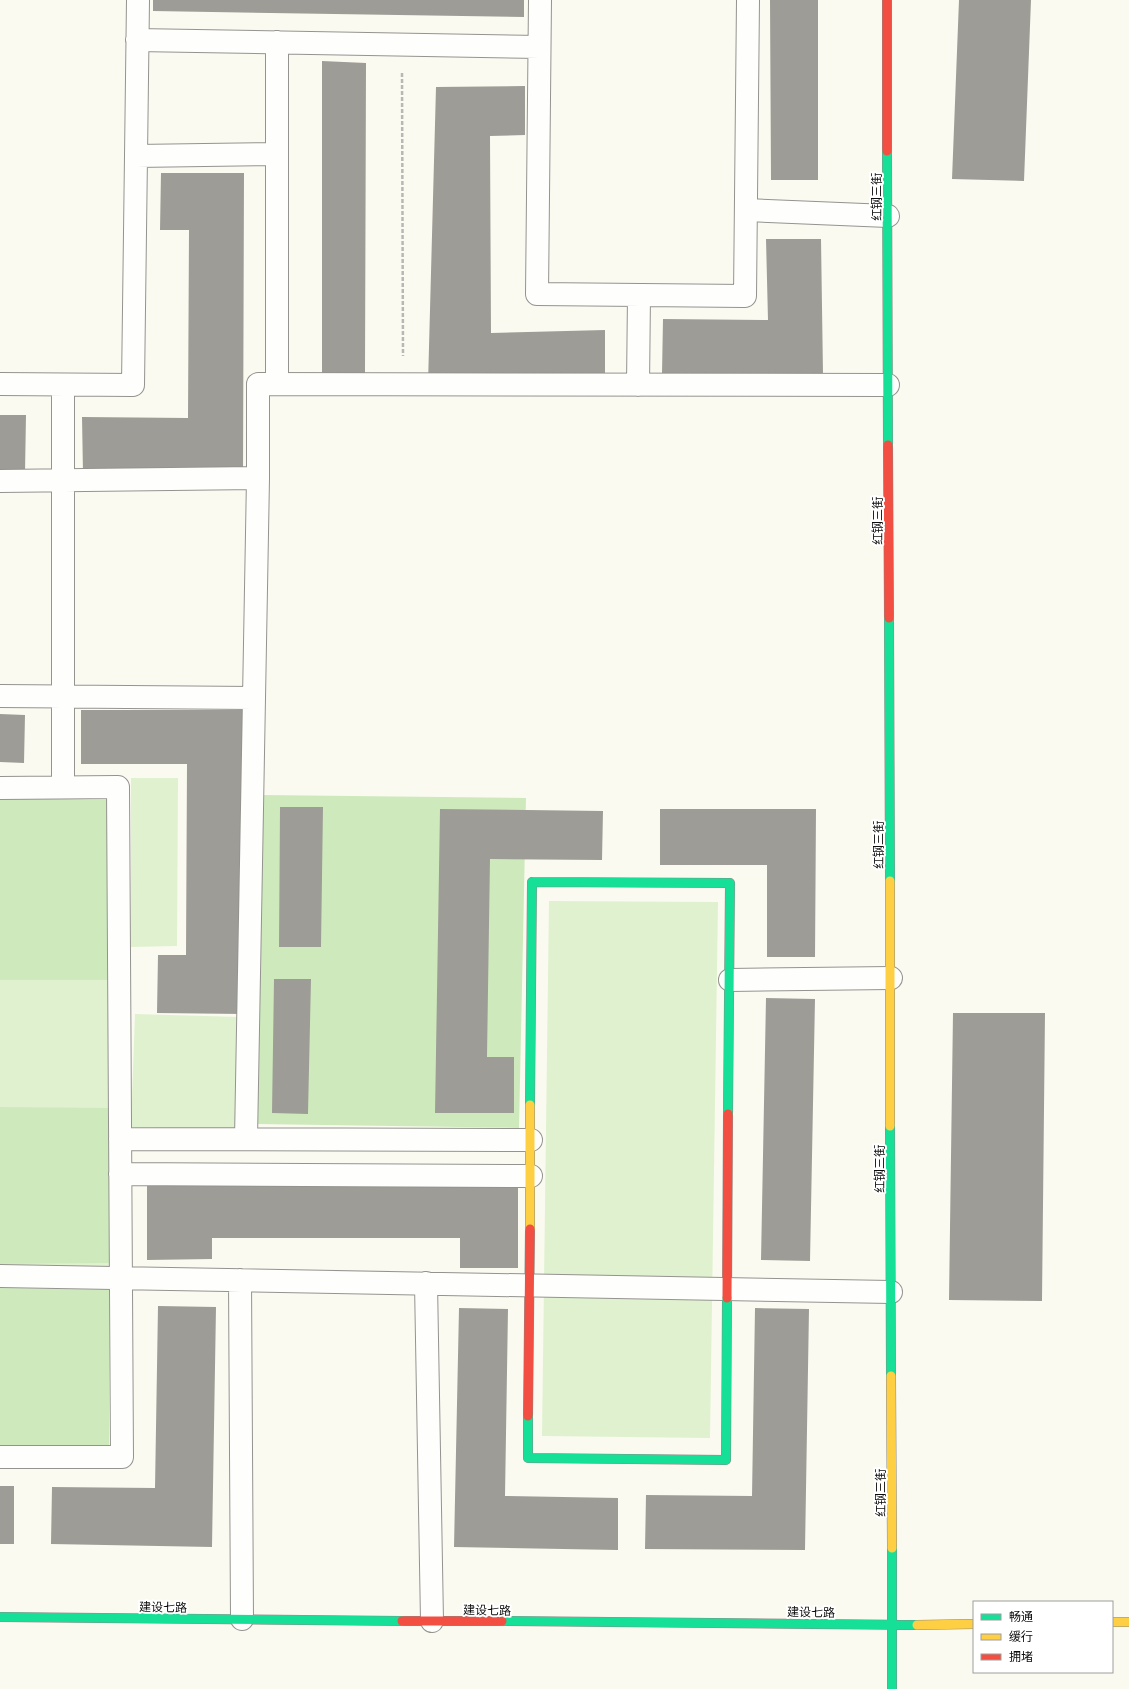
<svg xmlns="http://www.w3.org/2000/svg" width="1129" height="1689" font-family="'PT Serif','Noto Sans SC',serif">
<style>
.green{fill:#dff1cf}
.forest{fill:#ceeabd}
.building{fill:#9e9c96}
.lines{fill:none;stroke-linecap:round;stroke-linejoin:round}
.street-casing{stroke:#94938f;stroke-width:24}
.fast-casing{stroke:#8a8a85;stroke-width:10}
.slow-casing{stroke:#8a8a85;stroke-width:10}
.jam-casing{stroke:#8a8a85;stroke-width:10}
.path{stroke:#b7b7b5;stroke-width:2.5;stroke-dasharray:4 2;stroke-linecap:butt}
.street{stroke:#fefefd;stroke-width:22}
.fast{stroke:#16e098;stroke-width:9}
.slow{stroke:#ffcf43;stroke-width:9}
.jam{stroke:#f24e42;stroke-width:9}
.labels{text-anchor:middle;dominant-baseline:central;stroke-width:4;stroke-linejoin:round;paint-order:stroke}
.street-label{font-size:12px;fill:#0c0c0c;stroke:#fff}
</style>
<rect width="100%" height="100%" fill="#fbfaf0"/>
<path class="green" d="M 131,778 L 178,778 L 177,946 L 131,947 Z
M 0,798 L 110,800 L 109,1450 L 0,1450 Z
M 549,901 L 718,902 L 710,1438 L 542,1436 Z
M 135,1014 L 240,1017 L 237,1130 L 131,1127 Z"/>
<path class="forest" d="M 263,795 L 526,798 L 519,1128 L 256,1124 Z
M 0,798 L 110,800 L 109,980 L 0,980 Z
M 0,1107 L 109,1108 L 109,1263 L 0,1264 Z
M 0,1288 L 109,1290 L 109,1450 L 0,1450 Z"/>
<path class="building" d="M 153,0 L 524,0 L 524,17 L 153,11 Z
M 770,0 L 818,0 L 818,180 L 771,180 Z
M 959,0 L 1031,0 L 1024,181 L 952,179 Z
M 322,61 L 366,63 L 365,373 L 322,373 Z
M 525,86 L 525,135 L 490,136 L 491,333 L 605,330 L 605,378 L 428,384 L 436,87 Z
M 161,173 L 244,173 L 243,477 L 83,474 L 82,417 L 188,418 L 189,230 L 160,230 Z
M 766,239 L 821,239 L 823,374 L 662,373 L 663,319 L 768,320 Z
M 0,415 L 26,415 L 25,473 L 0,473 Z
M 81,710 L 243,710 L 242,1014 L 157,1013 L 158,955 L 186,955 L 187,764 L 81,764 Z
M 0,714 L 25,715 L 24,763 L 0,762 Z
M 280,807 L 323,807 L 321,947 L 279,947 Z
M 440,809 L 603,811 L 602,860 L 490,859 L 487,1057 L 514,1057 L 514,1113 L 435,1113 Z
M 660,809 L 816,809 L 815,957 L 767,957 L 767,865 L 660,865 Z
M 274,979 L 311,979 L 308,1114 L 272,1113 Z
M 766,998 L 815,999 L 810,1261 L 761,1260 Z
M 953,1013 L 1045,1013 L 1042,1301 L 949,1300 Z
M 147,1182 L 518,1182 L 518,1268 L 460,1268 L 460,1238 L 212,1238 L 212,1259 L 147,1260 Z
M 158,1306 L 216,1307 L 212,1547 L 51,1544 L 52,1487 L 155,1488 Z
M 459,1308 L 508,1309 L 505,1496 L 618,1498 L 618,1550 L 454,1547 Z
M 755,1308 L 809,1309 L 805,1550 L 645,1549 L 646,1495 L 752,1496 Z
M 0,1486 L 14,1486 L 14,1544 L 0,1544 Z"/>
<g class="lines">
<defs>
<path id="street" d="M 540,0 L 537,294 L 745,296 L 748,0
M 137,40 L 539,47
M 136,156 L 138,0
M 746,210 L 888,216
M 0,384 L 133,385 L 136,156 L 277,154
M 277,384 L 277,42
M 638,385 L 639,295
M 0,481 L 258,478 L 258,384 L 888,385
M 0,696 L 254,698
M 63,787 L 63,385
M 0,788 L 118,787 L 122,1457 L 0,1457
M 730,980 L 891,978
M 120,1139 L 531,1140
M 246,1139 L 258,478
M 120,1174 L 531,1176
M 0,1276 L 891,1292
M 240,1280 L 242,1619
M 426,1283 L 432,1621"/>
<path id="fast" d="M 887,151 L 888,445
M 889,618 L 890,881
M 532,882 L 730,883 L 728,1114
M 530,1105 L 532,882
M 890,1126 L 891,1376
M 528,1416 L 528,1458 L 726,1460 L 727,1298
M 892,1548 L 892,1689
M 0,1617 L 402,1621
M 502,1621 L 917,1625"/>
<path id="slow" d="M 890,881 L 890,1126
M 530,1229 L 530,1105
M 891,1376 L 892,1548
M 1112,1622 L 1129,1622
M 917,1625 L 974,1624"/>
<path id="jam" d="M 887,0 L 887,151
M 888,445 L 889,618
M 727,1298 L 728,1114
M 528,1416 L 530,1229
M 402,1621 L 502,1621"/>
</defs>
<use href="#street" class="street-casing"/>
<use href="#fast" class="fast-casing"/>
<use href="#slow" class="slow-casing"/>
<use href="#jam" class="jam-casing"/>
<path class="path" d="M 402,73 L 403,356"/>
<use href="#street" class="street"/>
<use href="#fast" class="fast"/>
<use href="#slow" class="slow"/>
<use href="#jam" class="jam"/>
</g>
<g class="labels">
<g class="street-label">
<text transform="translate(876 197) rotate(-90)">红钢三街</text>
<text transform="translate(877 521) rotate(-90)">红钢三街</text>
<text transform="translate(878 845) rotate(-90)">红钢三街</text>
<text transform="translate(879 1169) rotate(-90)">红钢三街</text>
<text transform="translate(880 1493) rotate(-90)">红钢三街</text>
<text transform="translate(163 1607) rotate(1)">建设七路</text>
<text transform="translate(487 1610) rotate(1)">建设七路</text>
<text transform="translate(811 1612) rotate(1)">建设七路</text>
</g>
</g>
<rect x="973" y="1601" width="140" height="72" fill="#ffffff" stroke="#9e9e9e"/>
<rect x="981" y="1614" width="20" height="6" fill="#16e098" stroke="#9e9e9e"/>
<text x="1009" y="1621" font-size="12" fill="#0c0c0c">畅通</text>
<rect x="981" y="1634" width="20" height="6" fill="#ffcf43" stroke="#9e9e9e"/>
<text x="1009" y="1641" font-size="12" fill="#0c0c0c">缓行</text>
<rect x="981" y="1654" width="20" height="6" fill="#f24e42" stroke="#9e9e9e"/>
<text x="1009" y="1661" font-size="12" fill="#0c0c0c">拥堵</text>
</svg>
